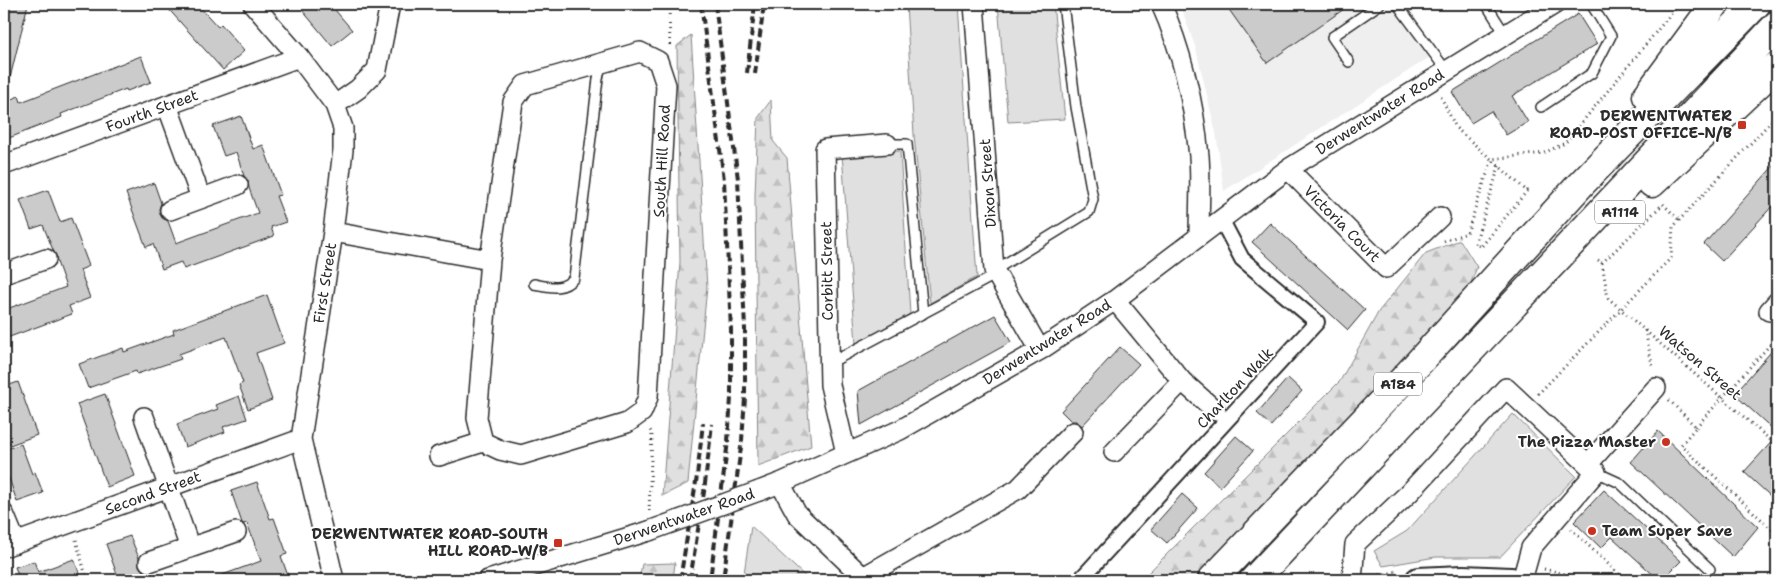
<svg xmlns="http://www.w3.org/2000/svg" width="1781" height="584" font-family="'Shantell Sans',sans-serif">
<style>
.built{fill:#efefef}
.green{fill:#e0e0e0;stroke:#868686}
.forest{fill:url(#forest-firs);stroke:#868686}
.building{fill:#cbcbcb;stroke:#2b2b2b}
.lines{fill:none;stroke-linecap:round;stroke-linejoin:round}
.service-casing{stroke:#2b2b2b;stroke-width:12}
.pedestrian-casing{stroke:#2b2b2b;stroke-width:18}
.minor-casing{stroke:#2b2b2b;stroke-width:22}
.tertiary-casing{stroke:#2b2b2b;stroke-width:28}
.trunk-casing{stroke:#2b2b2b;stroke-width:31}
.path{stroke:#2b2b2b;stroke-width:3;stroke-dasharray:1 4;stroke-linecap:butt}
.service{stroke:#fff;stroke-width:9}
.pedestrian{stroke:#fff;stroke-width:14}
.minor{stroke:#fff;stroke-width:19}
.tertiary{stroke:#fff;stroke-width:24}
.trunk{stroke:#fff;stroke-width:28}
.rail{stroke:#2b2b2b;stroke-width:4;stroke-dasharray:8 4;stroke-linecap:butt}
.minor-bridge-casing{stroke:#2b2b2b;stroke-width:22;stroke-linecap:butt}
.minor-bridge{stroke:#fff;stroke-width:19}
.poi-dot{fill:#c8321e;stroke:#fff;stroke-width:2}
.labels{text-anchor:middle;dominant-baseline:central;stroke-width:4;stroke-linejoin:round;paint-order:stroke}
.shield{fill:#fff;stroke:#6b6b6b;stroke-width:1}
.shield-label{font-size:14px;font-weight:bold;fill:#2b2b2b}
.street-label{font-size:15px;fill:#2b2b2b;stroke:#fff}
.poi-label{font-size:15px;font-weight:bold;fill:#2b2b2b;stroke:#fff;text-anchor:end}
</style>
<defs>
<pattern id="forest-firs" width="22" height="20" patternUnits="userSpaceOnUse" patternTransform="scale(1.25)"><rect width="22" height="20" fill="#e0e0e0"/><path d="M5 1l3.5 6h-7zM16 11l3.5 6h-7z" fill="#c0c0c0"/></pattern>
</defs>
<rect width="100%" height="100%" fill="#fff"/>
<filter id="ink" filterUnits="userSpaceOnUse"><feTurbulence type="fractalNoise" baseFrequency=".02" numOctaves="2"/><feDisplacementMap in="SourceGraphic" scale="10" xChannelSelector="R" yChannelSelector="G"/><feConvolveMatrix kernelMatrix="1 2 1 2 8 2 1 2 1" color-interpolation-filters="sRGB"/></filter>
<g filter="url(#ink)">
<path class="built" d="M 1180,4 L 1406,4 L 1439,51 L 1224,191 L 1216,133 L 1196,49 Z"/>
<path class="green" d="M 906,4 L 958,4 L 977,277 L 930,303 L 914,135 Z
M 998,4 L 1053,4 L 1065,119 L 1008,122 Z
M 900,151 L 910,314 L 856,344 L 842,154 Z
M 1513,414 L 1576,476 L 1500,557 L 1436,557 L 1383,566 L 1374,551 L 1407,531 Z
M 751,526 L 809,580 L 743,580 Z"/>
<path class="forest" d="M 691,35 L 707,287 L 688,483 L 662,496 L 680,262 L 677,46 Z
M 771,100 L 773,141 L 787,158 L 811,446 L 758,466 L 755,195 L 758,118 Z
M 1460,240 L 1477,267 L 1467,293 L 1315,459 L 1195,580 L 1141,580 L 1340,381 L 1379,311 L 1426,253 Z
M 675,563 L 673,580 L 639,580 L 642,564 Z"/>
<path class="building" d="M 4,4 L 28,4 L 10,78 L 4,77 Z
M 164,4 L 197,4 L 218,27 L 221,24 L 244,51 L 223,70 Z
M 297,4 L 330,4 L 352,30 L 332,46 Z
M 1225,4 L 1351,4 L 1267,63 Z
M 1578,14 L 1597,44 L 1512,96 L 1528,122 L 1506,135 L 1491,111 L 1471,123 L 1452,92 Z
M 141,56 L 151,82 L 127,91 L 126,89 L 61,114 L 62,117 L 4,140 L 4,102 L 19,96 L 21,102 Z
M 241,116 L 253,149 L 263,145 L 281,195 L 276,196 L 286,222 L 271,227 L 274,236 L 184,269 L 181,262 L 162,269 L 153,244 L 146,247 L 126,193 L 154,183 L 161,203 L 159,209 L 160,214 L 162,218 L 168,221 L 176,243 L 258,213 L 249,188 L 248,181 L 244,176 L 236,152 L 224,156 L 213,126 Z
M 1777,162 L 1777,201 L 1722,261 L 1704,244 Z
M 48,190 L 60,222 L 71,218 L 89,266 L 80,270 L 90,298 L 69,306 L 72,314 L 4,339 L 4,310 L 66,287 L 57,262 L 56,255 L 53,250 L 43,225 L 31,229 L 20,200 Z
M 1270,223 L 1365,310 L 1348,330 L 1252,242 Z
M 267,295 L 284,343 L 256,353 L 272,400 L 248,409 L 239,385 L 243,383 L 226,337 L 179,354 L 181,359 L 137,374 L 136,371 L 88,388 L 79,364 L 123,348 L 124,352 L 174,334 L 173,330 Z
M 995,315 L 1011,342 L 861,425 L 858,391 Z
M 1777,345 L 1777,433 L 1734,394 Z
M 1120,347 L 1139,364 L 1082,426 L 1076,421 L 1071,421 L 1061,411 Z
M 1288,378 L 1302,391 L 1271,426 L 1257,413 Z
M 18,382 L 37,435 L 10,445 L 4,429 L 4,387 Z
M 105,394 L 135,476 L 107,487 L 77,404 Z
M 239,396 L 247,419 L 223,427 L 225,432 L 185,447 L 177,424 L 218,409 L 216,405 Z
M 1658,431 L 1758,527 L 1733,557 L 1631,462 Z
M 1236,436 L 1253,451 L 1220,487 L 1204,472 Z
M 1777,436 L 1777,502 L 1744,472 Z
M 21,444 L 32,474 L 35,472 L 43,493 L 17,502 L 9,478 L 7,479 L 4,470 L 4,450 Z
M 257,482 L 270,519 L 274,518 L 287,554 L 281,556 L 288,576 L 276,580 L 214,580 L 214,578 L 261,561 L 247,523 L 244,524 L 242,523 L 231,491 Z
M 1604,490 L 1681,561 L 1662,580 L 1659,580 L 1612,537 L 1601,548 L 1574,522 Z
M 1182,494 L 1198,508 L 1167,543 L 1151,529 Z
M 130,536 L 139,558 L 139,566 L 143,571 L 147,580 L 119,580 L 106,544 Z
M 74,559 L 82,580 L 20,580 L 15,567 L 34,561 L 38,572 Z"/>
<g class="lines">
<defs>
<path id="service" d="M 1397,4 L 1446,70
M 1486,4 L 1505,34
M 1349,62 L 1332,37 L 1380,4
M 1541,107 L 1592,73 L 1611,36 L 1591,4
M 887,144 L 907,144 L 923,314
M 995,270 L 1089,212 L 1093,199 L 1076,107 L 1063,4
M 534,284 C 549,287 563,291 574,278 L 598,79 L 601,64
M 830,363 L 997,274
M 1596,472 L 1620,483 L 1710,569"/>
<path id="pedestrian" d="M 1080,580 L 1317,322 L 1242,259 L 1221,219"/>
<path id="minor" d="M 253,4 L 299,57 L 335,105
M 974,4 L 994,270 L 1040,350
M 1161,4 C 1182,51 1194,104 1199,156 C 1201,182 1199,210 1199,236
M 640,52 L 658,61 L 666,85 L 648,397 L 642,412 L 627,423 L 521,455 L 500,450 L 483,442 L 477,418 L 490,260 L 513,102 L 525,85 Z
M 167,105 L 201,198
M 4,165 L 299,57
M 1288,169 L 1386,268 L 1440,217
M 170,210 L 238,185
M 333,232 L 490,260
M 4,274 L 46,259
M 1115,300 L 1182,381 L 1216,411
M 1769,311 L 1777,302
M 144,417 L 190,548
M 1114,452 L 1182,381
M 846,453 L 830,385 L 825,149 L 887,144
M 439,456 L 483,442
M 1588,464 L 1656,388
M 780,483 L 797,514 L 866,580
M 759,491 L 780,483 L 900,430 L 1040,350 L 1115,300 L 1288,169 L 1555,4
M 4,514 L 16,543
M 4,547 L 301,439
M 149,562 L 236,532
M 863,577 L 1018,489 L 1073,432
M 334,580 L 301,439 L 333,232 L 343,150 L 343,128 L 335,105 L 358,89 L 377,70 L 390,4
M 488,580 L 649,531
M 1352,580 L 1355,544 L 1409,493 L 1506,388 L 1596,472 L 1531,548 L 1522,580"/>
<path id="tertiary" d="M 1418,580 L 1463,578 L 1511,580"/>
<path id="trunk" d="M 1647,96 L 1715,4
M 1652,183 L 1777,66
M 1212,580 L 1404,379 L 1580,185 L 1756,4
M 1254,580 L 1777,25"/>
</defs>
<use href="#service" class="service-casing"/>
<use href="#pedestrian" class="pedestrian-casing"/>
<use href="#minor" class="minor-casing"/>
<use href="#tertiary" class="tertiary-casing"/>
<use href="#trunk" class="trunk-casing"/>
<path class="path" d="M 669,4 L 670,47
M 1441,97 L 1456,128 L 1527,191
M 1499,166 L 1475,244 L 1481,247 L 1527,191 L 1530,193
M 1444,241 L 1467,233 L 1492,159 L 1544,153 L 1565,143 L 1679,4
M 1598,260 L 1602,263 L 1663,204 L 1679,220
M 1602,263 L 1608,298 L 1777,446
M 1645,330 L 1653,369
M 1538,394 L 1671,258 L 1673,227 L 1777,115
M 1669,400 L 1696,427 L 1681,445 L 1777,534
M 1696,427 L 1777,337
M 649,511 L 652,434 L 649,428
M 1571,529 L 1625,580
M 76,540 L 87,580
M 1544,569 L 1592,580
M 1370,577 L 1399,571"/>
<use href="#service" class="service"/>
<use href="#pedestrian" class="pedestrian"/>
<use href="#minor" class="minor"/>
<use href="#tertiary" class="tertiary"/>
<use href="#trunk" class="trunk"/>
<path class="rail" d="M 701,4 L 724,180 L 731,330 L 731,398 L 728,441 L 710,580
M 715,4 L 738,179 L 745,329 L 745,398 L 742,440 L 723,580
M 747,73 L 755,4
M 755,74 L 764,4
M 680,580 L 697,476 L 703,423
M 690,580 L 704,492 L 712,424"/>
<defs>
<path id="minor-bridge" d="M 649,531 L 759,491"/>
</defs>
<use href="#minor-bridge" class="minor-bridge-casing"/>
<use href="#minor-bridge" class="minor-bridge"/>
</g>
</g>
<g class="poi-dot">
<rect x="1737" y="120" width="10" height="10" rx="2.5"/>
<circle cx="1666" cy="442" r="5"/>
<circle cx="1592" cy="531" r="5"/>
<rect x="553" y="538" width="10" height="10" rx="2.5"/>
</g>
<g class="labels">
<g class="shield">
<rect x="1595" y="200.5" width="50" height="23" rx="4"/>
<rect x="1374" y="372.5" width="48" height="23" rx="4"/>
</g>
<g class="shield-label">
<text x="1620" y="212">A1114</text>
<text x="1398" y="384">A184</text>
</g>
<g class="street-label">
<text transform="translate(152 111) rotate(-20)">Fourth Street</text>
<text transform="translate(1380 112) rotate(-32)">Derwentwater Road</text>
<text transform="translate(662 161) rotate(-87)">South Hill Road</text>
<text transform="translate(988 183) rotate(-94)">Dixon Street</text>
<text transform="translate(1342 224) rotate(45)">Victoria Court</text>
<text transform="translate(827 271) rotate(-91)">Corbitt Street</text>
<text transform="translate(325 283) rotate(-81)">First Street</text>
<text transform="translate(1047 342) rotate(-32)">Derwentwater Road</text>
<text transform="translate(1700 363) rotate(41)">Watson Street</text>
<text transform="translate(1235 388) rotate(-47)">Charlton Walk</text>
<text transform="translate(153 493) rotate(-20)">Second Street</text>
<text transform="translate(684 517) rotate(-19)">Derwentwater Road</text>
</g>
<g class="poi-label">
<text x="1732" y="116">DERWENTWATER<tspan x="1732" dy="17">ROAD-POST OFFICE-N/B</tspan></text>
<text x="1656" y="442">The Pizza Master</text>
<text x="1602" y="531" text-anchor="start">Team Super Save</text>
<text x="548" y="534">DERWENTWATER ROAD-SOUTH<tspan x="548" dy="17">HILL ROAD-W/B</tspan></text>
</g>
</g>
<rect width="1781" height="584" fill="none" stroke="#fff" stroke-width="20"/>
<rect x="10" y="10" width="1761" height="564" fill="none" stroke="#2b2b2b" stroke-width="2" filter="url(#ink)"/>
</svg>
